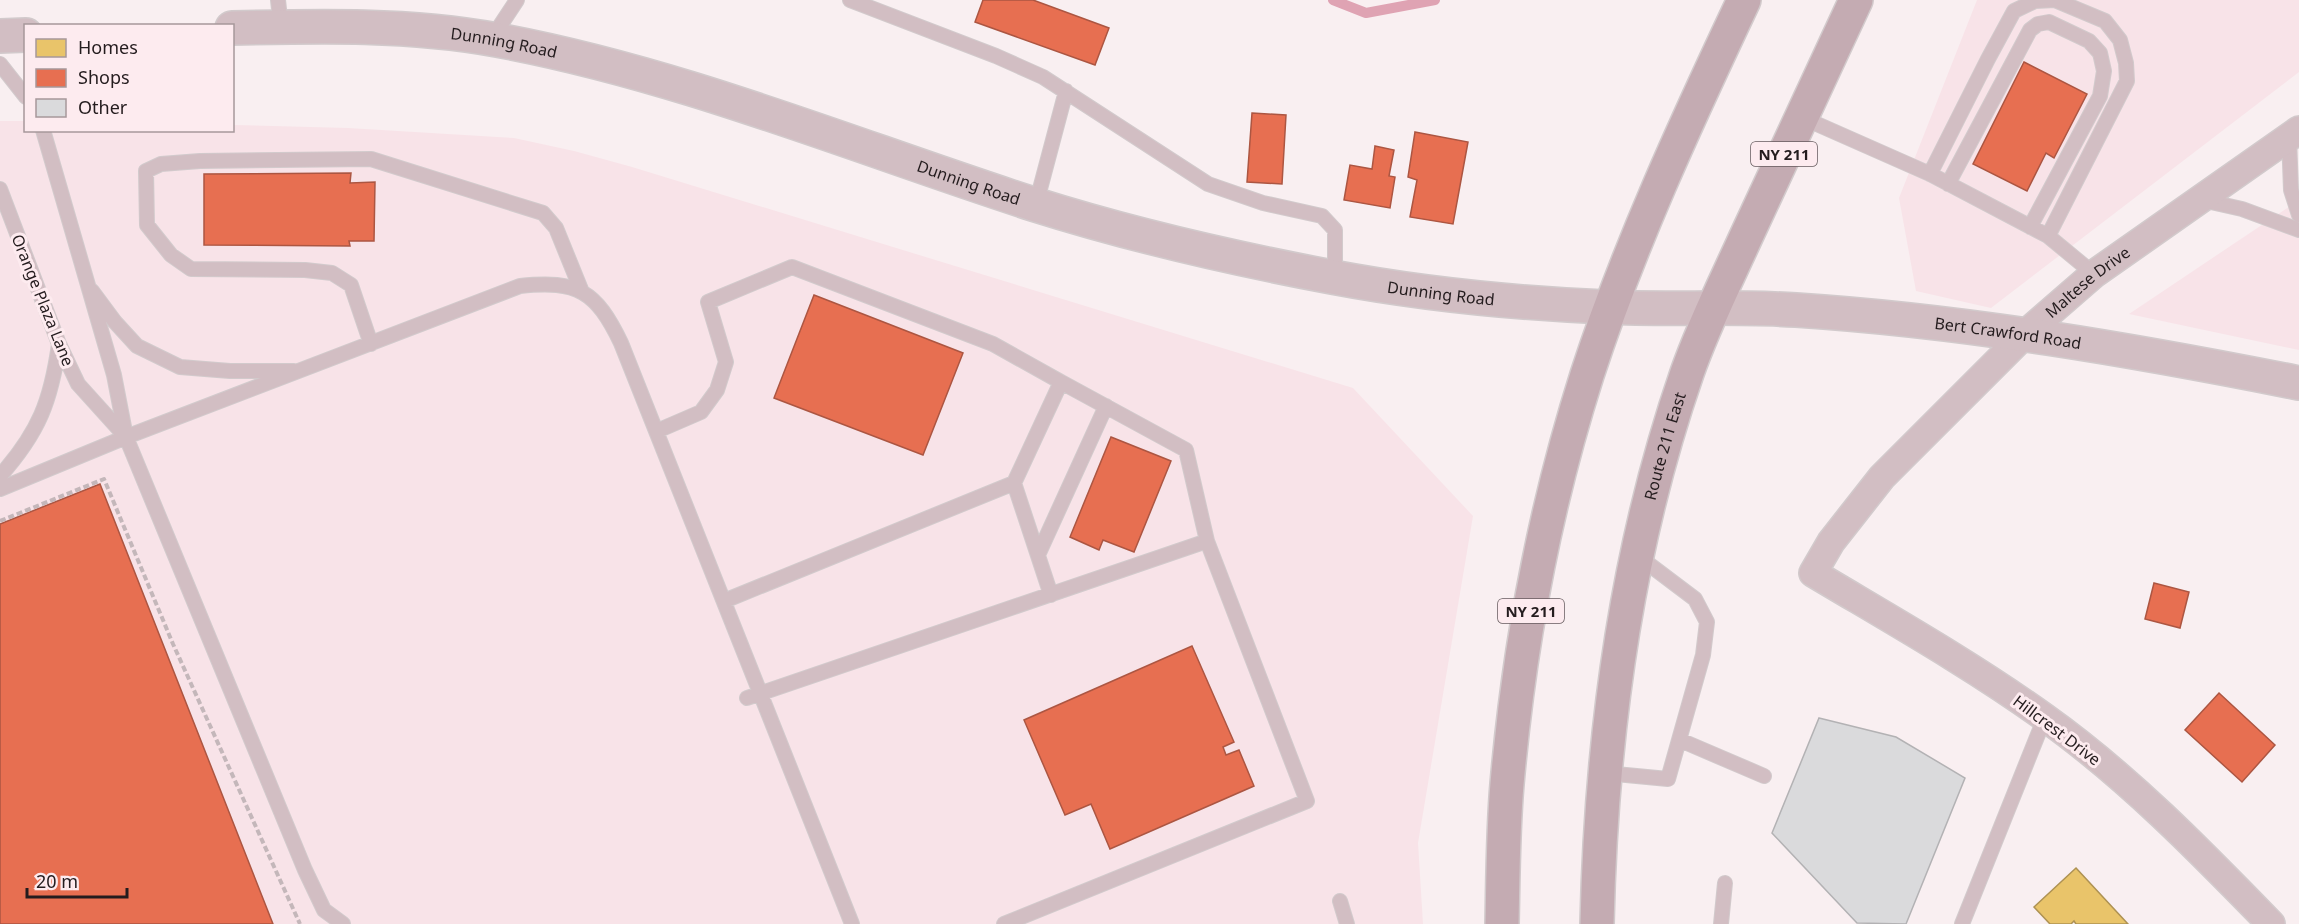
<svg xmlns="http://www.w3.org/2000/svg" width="2299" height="924" font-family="'Noto Sans',sans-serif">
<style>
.built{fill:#f8e3e8}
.homes{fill:#e9c46a;stroke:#ae9253;stroke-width:1.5}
.shops{fill:#e76f51;stroke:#ac5642;stroke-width:1.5}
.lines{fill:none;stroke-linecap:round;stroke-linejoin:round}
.stream{stroke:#dfa3b3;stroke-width:10}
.building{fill:#dadadc;stroke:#b3b2b4;stroke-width:1.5}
.service-casing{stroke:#d2cacc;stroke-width:16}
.minor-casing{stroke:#d2cacc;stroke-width:30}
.tertiary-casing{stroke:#d2cacc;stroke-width:36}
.primary-casing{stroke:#d2cacc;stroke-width:36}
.path{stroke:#c4b7ba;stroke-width:4;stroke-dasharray:6 3;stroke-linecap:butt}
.service{stroke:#d2bec3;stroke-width:14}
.minor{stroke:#d2bec3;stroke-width:27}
.tertiary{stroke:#d2bec3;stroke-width:33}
.primary{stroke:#c4abb2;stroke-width:33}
.labels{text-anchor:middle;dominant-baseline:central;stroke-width:6;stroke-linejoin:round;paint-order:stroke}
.shield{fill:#fdebef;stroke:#655a5d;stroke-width:1.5}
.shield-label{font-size:15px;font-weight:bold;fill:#241c1e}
.street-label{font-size:16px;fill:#241c1e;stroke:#fdebef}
</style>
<rect width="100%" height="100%" fill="#f9eff1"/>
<path class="built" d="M 1977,0 L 2299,0 L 2299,72 L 1991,308 L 1916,291 L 1899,198 Z
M 0,121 L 25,121 L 26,130 L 232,130 L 233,125 L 348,128 L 514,138 L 574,151 L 632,167 L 1353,388 L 1473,516 L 1418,843 L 1423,924 L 0,924 Z
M 2299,200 L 2299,350 L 2129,314 Z"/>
<path class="homes" d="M 2076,868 L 2128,924 L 2076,924 L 2074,921 L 2071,924 L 2050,924 L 2034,907 Z"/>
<path class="shops" d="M 983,0 L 1033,0 L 1109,28 L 1095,65 L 975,22 Z
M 2024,62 L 2087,94 L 2054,158 L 2046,153 L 2027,191 L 1973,164 Z
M 1252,113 L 1286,115 L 1282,184 L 1247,182 Z
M 1415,132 L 1468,142 L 1453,224 L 1410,217 L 1417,180 L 1408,177 Z
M 1375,146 L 1394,150 L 1389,176 L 1395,177 L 1390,208 L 1344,200 L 1350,165 L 1372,169 Z
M 351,173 L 350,183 L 375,182 L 374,241 L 349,241 L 350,246 L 204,245 L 204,174 Z
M 814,295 L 963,353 L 923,455 L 774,398 Z
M 1111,437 L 1171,461 L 1134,552 L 1103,540 L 1099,550 L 1070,537 Z
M 100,484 L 273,924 L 0,924 L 0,524 Z
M 2154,583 L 2189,592 L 2180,628 L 2145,619 Z
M 1192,646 L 1234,742 L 1223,747 L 1226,755 L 1239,750 L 1254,786 L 1110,849 L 1091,804 L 1065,815 L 1024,720 Z
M 2219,693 L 2275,745 L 2242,782 L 2185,730 Z"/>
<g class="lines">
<path class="stream" d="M 1333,0 L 1366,13 L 1435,0"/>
</g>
<path class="building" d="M 1819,718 L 1896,737 L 1965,778 L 1906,924 L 1857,923 L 1772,833 Z"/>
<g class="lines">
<defs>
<path id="service" d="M 278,0 L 281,27
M 850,0 L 996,56 L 1043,77 L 1208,184 L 1263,203 L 1322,216 L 1335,230 L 1335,278
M 492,38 L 517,0
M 0,64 L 26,97
M 1801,117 L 1930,174 L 2048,236 L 2094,274
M 43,130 L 114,375 L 126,437 L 305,870 L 324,910 L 343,924
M 2289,137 L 2291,190 L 2299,215
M 1930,174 L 1988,59 L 2014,11 L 2035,1 L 2055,0 L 2105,21 L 2120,40 L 2126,63 L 2127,81 L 2048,236
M 1948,184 L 2030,30 L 2038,24 L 2049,22 L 2089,41 L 2100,53 L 2104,71 L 2100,96 L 2030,227
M 0,189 L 59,344 L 78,384 L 125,436
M 2202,200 L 2242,209 L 2299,230
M 1036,204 L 1066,91
M 92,291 L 115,322 L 137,346 L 180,367 L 230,371 L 294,371
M 371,344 L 351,285 L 332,273 L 305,270 L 191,269 L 171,255 L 147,225 L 146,171 L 161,164 L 200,161 L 371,159 L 543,213 L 556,228 L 582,292
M 1061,382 L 1186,450 L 1207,541
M 657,431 L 701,412 L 717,390 L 726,362 L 708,302 L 792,267 L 993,344 L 1061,382 L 1014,483 L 724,601
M 0,476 C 39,432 51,401 59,344
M 1014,483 L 1051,595
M 0,489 L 126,437 L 520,286 C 578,280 596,291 621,343 L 852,924
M 1038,555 L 1106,406
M 747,698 L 1207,541 L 1307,801 L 1004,924
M 1680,740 L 1764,776
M 1605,773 L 1668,779 L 1703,655 L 1707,622 L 1695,599 L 1638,556
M 1340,901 L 1347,924
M 1721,924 L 1725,883
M 1962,924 L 2045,717"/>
<g id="minor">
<path id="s1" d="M 2271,924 C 2200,851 2127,776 2044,717 C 1970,664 1890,619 1813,573 L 1831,542 L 1882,477 L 2025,334 L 2094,274 L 2299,130"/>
</g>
<g id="tertiary">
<path id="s2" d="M 232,28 C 320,26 410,24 497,40 C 681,74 856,147 1033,204 C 1131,235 1231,258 1332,277 C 1422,294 1514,303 1605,307 C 1669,310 1733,306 1796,310 C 1965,321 2133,350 2299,383"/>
<path d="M 0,36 L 26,35"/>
</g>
<g id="primary">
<path d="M 1502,924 C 1503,877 1503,830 1507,784 C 1519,646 1545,507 1587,375 C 1629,246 1686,123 1744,0"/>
<path id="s3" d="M 1597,924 C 1601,738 1626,549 1687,373 C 1703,327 1725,283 1745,239 C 1782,159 1819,80 1856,0"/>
</g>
</defs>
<use href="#service" class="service-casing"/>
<use href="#minor" class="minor-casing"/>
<use href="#tertiary" class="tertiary-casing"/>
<use href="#primary" class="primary-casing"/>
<path class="path" d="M 0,521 L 104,479 L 173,644 L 300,924"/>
<use href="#service" class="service"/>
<use href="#minor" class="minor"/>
<use href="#tertiary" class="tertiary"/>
<use href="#primary" class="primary"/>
</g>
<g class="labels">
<g class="shield">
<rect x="1751" y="142" width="66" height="24" rx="4.5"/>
<rect x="1498" y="599" width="66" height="24" rx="4.5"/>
</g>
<g class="shield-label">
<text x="1784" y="154">NY 211</text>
<text x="1531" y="611">NY 211</text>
</g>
<g class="street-label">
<text stroke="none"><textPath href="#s2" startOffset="273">Dunning Road</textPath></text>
<text stroke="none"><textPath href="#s2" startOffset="759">Dunning Road</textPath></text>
<text stroke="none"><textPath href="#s1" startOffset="982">Maltese Drive</textPath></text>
<text stroke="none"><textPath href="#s2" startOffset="1245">Dunning Road</textPath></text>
<text transform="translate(43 300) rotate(68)">Orange Plaza Lane</text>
<text stroke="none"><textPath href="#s2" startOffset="1814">Bert Crawford Road</textPath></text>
<text stroke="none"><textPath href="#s3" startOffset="484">Route 211 East</textPath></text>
<text transform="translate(2057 730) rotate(37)">Hillcrest Drive</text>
</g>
</g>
<rect x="24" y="24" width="210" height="108" fill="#fdebef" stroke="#a6989b" stroke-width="1.5"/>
<rect x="36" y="39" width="30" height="18" fill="#e9c46a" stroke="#a6989b" stroke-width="1.5"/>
<text x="78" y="54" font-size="18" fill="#241c1e">Homes</text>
<rect x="36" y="69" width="30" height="18" fill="#e76f51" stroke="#a6989b" stroke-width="1.5"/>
<text x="78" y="84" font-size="18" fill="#241c1e">Shops</text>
<rect x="36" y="99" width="30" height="18" fill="#dadadc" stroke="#a6989b" stroke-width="1.5"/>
<text x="78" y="114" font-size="18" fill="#241c1e">Other</text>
<path d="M27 888v9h100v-9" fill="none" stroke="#241c1e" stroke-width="3"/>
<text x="36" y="888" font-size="18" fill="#241c1e" stroke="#fdebef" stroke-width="4.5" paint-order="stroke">20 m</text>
</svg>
